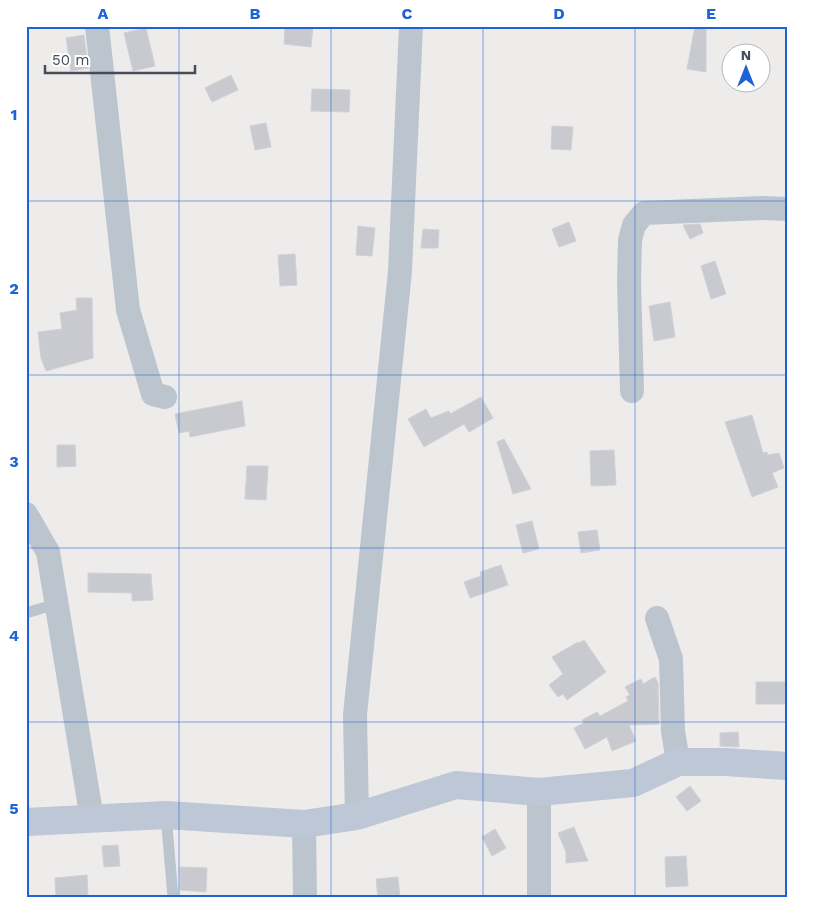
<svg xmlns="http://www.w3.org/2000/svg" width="814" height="923" font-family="'Work Sans',sans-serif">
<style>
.building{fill:#c8cad0;stroke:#cfd1d7}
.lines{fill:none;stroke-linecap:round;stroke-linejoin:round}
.lane{stroke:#bcc5ce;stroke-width:11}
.street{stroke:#bcc5ce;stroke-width:24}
.secondary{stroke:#bdc7d5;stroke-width:28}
.grid{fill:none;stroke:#1c63d7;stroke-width:1;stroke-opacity:0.55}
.neatline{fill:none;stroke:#1c63d7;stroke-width:2}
.grid-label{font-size:16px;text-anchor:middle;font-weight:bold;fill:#1c63d7}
</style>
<rect width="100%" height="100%" fill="#eeebeb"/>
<path class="building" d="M 285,26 L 313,26 L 311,47 L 284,44 Z
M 695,26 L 706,26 L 706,72 L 687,69 Z
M 146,28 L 155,66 L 133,71 L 124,33 Z
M 84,35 L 88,68 L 71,71 L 66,38 Z
M 231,75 L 238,90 L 212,102 L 205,88 Z
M 312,89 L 350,90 L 349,112 L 311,111 Z
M 266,123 L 271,147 L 255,150 L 250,126 Z
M 552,126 L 573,127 L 571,150 L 551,149 Z
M 569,222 L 576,241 L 559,247 L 552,229 Z
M 700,224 L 703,233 L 690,239 L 683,225 Z
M 358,226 L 375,228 L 372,256 L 356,255 Z
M 423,229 L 439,230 L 438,248 L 421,248 Z
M 295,254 L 297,285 L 280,286 L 278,255 Z
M 715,261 L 726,294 L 711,299 L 701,266 Z
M 76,298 L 92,298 L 93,358 L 46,371 L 41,358 L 38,332 L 62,329 L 60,313 L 77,310 Z
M 670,302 L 675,337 L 654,341 L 649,306 Z
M 481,397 L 493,418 L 469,432 L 464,424 L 424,447 L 408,419 L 426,409 L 431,418 L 449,411 L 450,414 Z
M 242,401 L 245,426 L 190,437 L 189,431 L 179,433 L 175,414 Z
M 752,415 L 763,453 L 767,452 L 768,455 L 779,453 L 784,468 L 772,473 L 778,487 L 752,497 L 725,422 Z
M 504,439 L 531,489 L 513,494 L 497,442 Z
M 57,445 L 75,445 L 76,466 L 57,467 Z
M 614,450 L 616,485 L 591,486 L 590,451 Z
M 247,466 L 268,466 L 266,500 L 245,499 Z
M 532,521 L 539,549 L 523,553 L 516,525 Z
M 597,530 L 600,550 L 581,553 L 578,532 Z
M 501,565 L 508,585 L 470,598 L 464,582 L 481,576 L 480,572 Z
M 88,573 L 151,574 L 153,600 L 132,601 L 132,593 L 88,592 Z
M 584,640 L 606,672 L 567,700 L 563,694 L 558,697 L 549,685 L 563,674 L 552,657 L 578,642 L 579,643 Z
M 655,677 L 658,683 L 659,724 L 629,725 L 636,741 L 612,751 L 607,737 L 585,749 L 574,728 L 584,723 L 582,720 L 597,712 L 600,716 L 628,701 L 626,697 L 630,695 L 625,687 L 641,679 L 643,684 Z
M 756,682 L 788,682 L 788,704 L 756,704 Z
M 738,732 L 739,747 L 720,746 L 720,733 Z
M 690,786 L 701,801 L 687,811 L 676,797 Z
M 574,827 L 588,861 L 566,863 L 566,852 L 558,833 Z
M 495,829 L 506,848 L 492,856 L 482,837 Z
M 118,845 L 120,866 L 104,867 L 102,846 Z
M 686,856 L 688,886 L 666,887 L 665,857 Z
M 180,867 L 207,868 L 206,892 L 180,890 Z
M 87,875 L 88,896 L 56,897 L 55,878 Z
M 398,877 L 400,897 L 378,897 L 376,879 Z"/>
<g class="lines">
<path class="lane" d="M 26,613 L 56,604
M 166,815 L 173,897"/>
<path class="street" d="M 97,26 L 128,310 L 153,394 L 165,397
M 632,391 L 629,282 L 630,240 L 634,225 L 644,213 L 762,208 L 788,209
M 26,514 L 48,552 L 92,819
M 657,618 L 671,659 L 673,731 L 678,762
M 539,792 L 539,897
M 357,816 L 355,715 L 400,271 L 411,26
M 304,824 L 305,897"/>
<path class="secondary" d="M 26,822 L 166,815 L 304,824 L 357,816 L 456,785 L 539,792 L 633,783 L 678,762 L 725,762 L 788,766"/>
</g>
<path class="grid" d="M 179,26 L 179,897M 331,26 L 331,897M 483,26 L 483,897M 635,26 L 635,897M 26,201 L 788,201M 26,375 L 788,375M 26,548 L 788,548M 26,722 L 788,722"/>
<rect width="814" height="923" fill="none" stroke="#ffffff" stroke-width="55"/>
<g transform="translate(746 68)"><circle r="24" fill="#ffffff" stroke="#b4b8bc"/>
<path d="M0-4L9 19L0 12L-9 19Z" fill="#1c63d7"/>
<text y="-8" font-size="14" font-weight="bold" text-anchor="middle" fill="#444d58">N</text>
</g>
<path d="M45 65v8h150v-8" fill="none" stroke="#444d58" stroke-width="2.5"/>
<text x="52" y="65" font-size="15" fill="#444d58" stroke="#ffffff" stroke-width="4" paint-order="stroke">50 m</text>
<rect x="28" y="28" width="758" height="868" class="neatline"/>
<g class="grid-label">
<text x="103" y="19">A</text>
<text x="255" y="19">B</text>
<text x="407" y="19">C</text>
<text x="559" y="19">D</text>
<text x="711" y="19">E</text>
<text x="14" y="120">1</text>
<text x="14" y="294">2</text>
<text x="14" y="467">3</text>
<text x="14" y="641">4</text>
<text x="14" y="814">5</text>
</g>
</svg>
